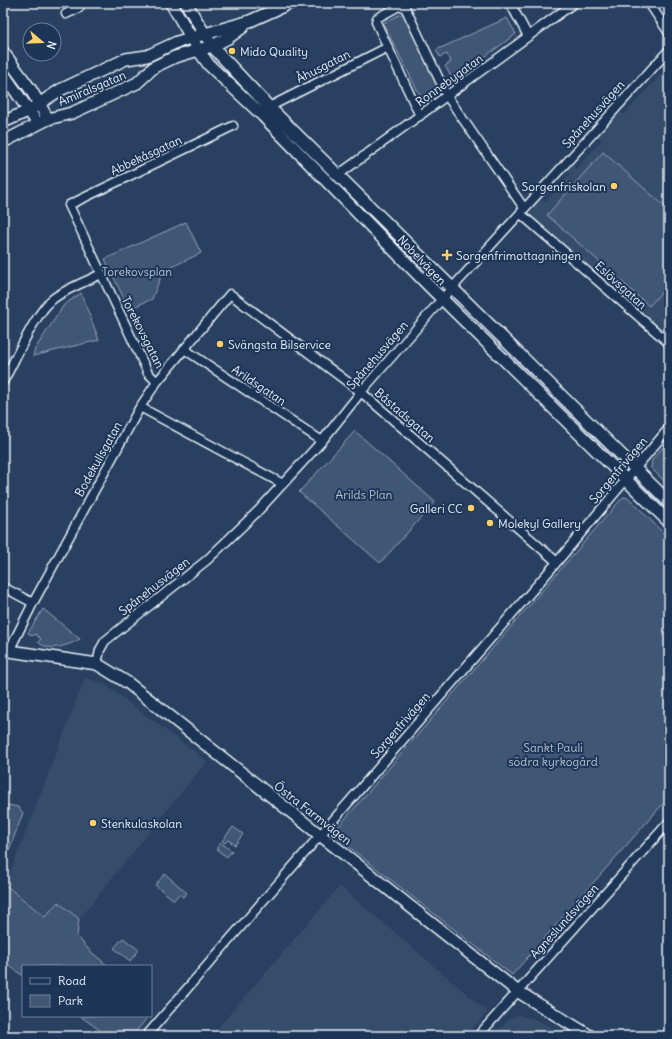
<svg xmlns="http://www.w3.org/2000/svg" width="672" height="1039" font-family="Delius,sans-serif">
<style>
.built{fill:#364d6b}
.green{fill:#415774;stroke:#94a4b6}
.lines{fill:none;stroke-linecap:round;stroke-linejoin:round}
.street-casing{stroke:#e8f1f8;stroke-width:11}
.secondary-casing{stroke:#e8f1f8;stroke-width:14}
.street{stroke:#1d3557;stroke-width:8}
.secondary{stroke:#1d3557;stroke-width:11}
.poi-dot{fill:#ffd166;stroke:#1d3557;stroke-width:1.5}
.labels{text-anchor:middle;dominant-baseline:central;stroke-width:4;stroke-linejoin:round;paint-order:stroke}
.poi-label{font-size:12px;fill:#e8f1f8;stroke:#1d3557;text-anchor:start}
.street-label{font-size:12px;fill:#e8f1f8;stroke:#1d3557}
.park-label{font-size:12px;fill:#b6c3d0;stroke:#1d3557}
</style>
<rect width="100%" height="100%" fill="#294061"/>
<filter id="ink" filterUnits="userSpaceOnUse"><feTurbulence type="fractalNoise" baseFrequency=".025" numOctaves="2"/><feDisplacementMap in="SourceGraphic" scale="8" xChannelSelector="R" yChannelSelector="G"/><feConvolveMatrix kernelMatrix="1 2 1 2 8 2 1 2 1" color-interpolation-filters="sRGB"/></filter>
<g filter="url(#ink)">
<path class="built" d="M 669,59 L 669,337 L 533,218 L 530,212 L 532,207 L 540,198 L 545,202 L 570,174 L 566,169 L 571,164 L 576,169 L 602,140 L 597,136 L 619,111 L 624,115 L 665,70 L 661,66 Z
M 85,678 L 104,684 L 207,761 L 79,919 L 58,903 L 45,917 L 6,884 Z
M 340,886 L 488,1012 L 465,1036 L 211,1036 Z
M 518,1015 L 537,1020 L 567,1036 L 494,1036 L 509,1019 Z"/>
<path class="green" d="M 405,12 L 446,94 L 425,105 L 383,23 Z
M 507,18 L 516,34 L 453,80 L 445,66 L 451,62 L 447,54 L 440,57 L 436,50 Z
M 603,152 L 669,210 L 669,284 L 649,306 L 547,215 Z
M 186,222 L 201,253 L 163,271 L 152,299 L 129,309 L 105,259 Z
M 81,293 L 99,340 L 33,356 L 35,349 L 64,305 Z
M 355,431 L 435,502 L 380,563 L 299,492 Z
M 669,440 L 669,486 L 651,468 L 652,460 Z
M 623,497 L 629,498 L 669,539 L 669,797 L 512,975 L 339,839 L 338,827 Z
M 43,609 L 80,639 C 69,645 50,653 38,642 L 41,639 L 35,634 L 33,636 L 28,633 Z
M 3,804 L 18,807 L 23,813 L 3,866 Z
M 233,827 L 243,834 L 235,845 L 228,840 L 225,843 L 222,841 Z
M 221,843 L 232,851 L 227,857 L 217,850 L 217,847 Z
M 165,874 L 187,893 L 183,897 L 179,894 L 174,900 L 155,885 Z
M 3,883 L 45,917 L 58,902 L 79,919 L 77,936 L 90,951 L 108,966 L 23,966 L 23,976 L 3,961 Z
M 123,938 L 139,950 L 130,961 L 114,948 Z
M 80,1016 L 149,1016 L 132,1036 L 108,1036 Z"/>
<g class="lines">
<defs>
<path id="street" d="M 68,3 L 73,11
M 510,3 L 528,36
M 649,3 L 669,33
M 66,14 L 79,8
M 269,107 L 388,47
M 420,116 L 376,22 L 377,18 L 399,6 L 405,7 L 447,96 L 524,208
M 338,175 L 574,3
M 521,214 L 669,343
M 184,349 L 322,441
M 3,382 C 15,361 35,312 54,298 C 68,288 85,282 101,274
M 157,382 L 148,373 L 69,205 L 233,126
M 140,407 L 283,484
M 3,587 L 33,603
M 9,651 L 33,603 L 140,407 L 157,382 L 230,294 L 361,392 L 557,562
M 97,664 L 100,650 L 105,641 L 207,560 L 258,511 L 322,441 L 361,392 L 442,299 L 669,50
M 146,1036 L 557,562 L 669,428
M 478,1036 L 669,822"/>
<path id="secondary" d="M 171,3 L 199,51 L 209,65 L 263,116 L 428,285 L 669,522
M 186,3 L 212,46 L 269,107 L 669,502
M 3,52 L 31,90 L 48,119
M 3,73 L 38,124
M 3,122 L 28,111 L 60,90 L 126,59 L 147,56 L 177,42 L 250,21 L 290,3
M 3,142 L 48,119 L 72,113 L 137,83 L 154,67 L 175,57 L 212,46 L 228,38 L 243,27
M 3,650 L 97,664 L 128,683 L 517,991 L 590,1036"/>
</defs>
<use href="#street" class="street-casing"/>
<use href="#secondary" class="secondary-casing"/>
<use href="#street" class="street"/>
<use href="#secondary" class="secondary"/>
</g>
</g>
<g class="poi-dot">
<circle cx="232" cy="51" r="4"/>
<circle cx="614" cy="186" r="4"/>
<path d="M445 249h4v4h4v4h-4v4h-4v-4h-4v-4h4z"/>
<circle cx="220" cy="344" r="4"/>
<circle cx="471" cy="508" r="4"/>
<circle cx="490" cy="523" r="4"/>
<circle cx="93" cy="823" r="4"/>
</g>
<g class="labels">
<g class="poi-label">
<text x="240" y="51">Mido Quality</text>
<text x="606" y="186" text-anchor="end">Sorgenfriskolan</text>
<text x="456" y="255">Sorgenfrimottagningen</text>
<text x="228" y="344">Svängsta Bilservice</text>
<text x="463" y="508" text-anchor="end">Galleri CC</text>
<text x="498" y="523">Molekyl Gallery</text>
<text x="101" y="823">Stenkulaskolan</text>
</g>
<g class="street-label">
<text transform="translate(323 66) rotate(-27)">Åhusgatan</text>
<text transform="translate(449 80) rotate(-36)">Ronnebygatan</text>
<text transform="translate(92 88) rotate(-23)">Amiralsgatan</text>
<text transform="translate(593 114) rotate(-48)">Spånehusvägen</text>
<text transform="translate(146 155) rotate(-25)">Abbekåsgatan</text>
<text transform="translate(422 260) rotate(46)">Nobelvägen</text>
<text transform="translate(621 285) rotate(42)">Eslövsgatan</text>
<text transform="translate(143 332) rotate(63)">Torekovsgatan</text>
<text transform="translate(377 355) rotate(-49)">Spånehusvägen</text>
<text transform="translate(259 385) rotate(34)">Arildsgatan</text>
<text transform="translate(405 415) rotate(41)">Båstadsgatan</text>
<text transform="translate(98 459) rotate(-61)">Bodekullsgatan</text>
<text transform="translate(618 470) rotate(-50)">Sorgenfrivägen</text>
<text transform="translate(154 586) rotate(-38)">Spånehusvägen</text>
<text transform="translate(400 725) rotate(-49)">Sorgenfrivägen</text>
<text transform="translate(313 813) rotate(38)">Östra Farmvägen</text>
<text transform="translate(564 921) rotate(-48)">Agneslundsvägen</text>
</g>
<g class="park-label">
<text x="137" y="271">Torekovsplan</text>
<text x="364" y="494">Arilds Plan</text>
<text x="553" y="747">Sankt Pauli<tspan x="553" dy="14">södra kyrkogård</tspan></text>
</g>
</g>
<rect width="672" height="1039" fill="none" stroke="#1d3557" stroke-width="16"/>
<rect x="8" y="8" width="656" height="1023" fill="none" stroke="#e8f1f8" stroke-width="1.5" filter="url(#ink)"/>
<rect x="22" y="965" width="130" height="52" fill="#1d3557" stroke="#6e8097"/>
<rect x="30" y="978" width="20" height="6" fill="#1d3557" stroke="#6e8097"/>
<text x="58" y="985" font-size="12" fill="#e8f1f8">Road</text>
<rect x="30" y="995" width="20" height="12" fill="#415774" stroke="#6e8097"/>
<text x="58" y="1005" font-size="12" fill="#e8f1f8">Park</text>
<g transform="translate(42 42) rotate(109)"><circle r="19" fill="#1d3557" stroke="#6e8097"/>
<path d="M0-3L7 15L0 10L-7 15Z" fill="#ffd166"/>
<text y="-6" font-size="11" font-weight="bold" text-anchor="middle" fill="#e8f1f8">N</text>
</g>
</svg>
